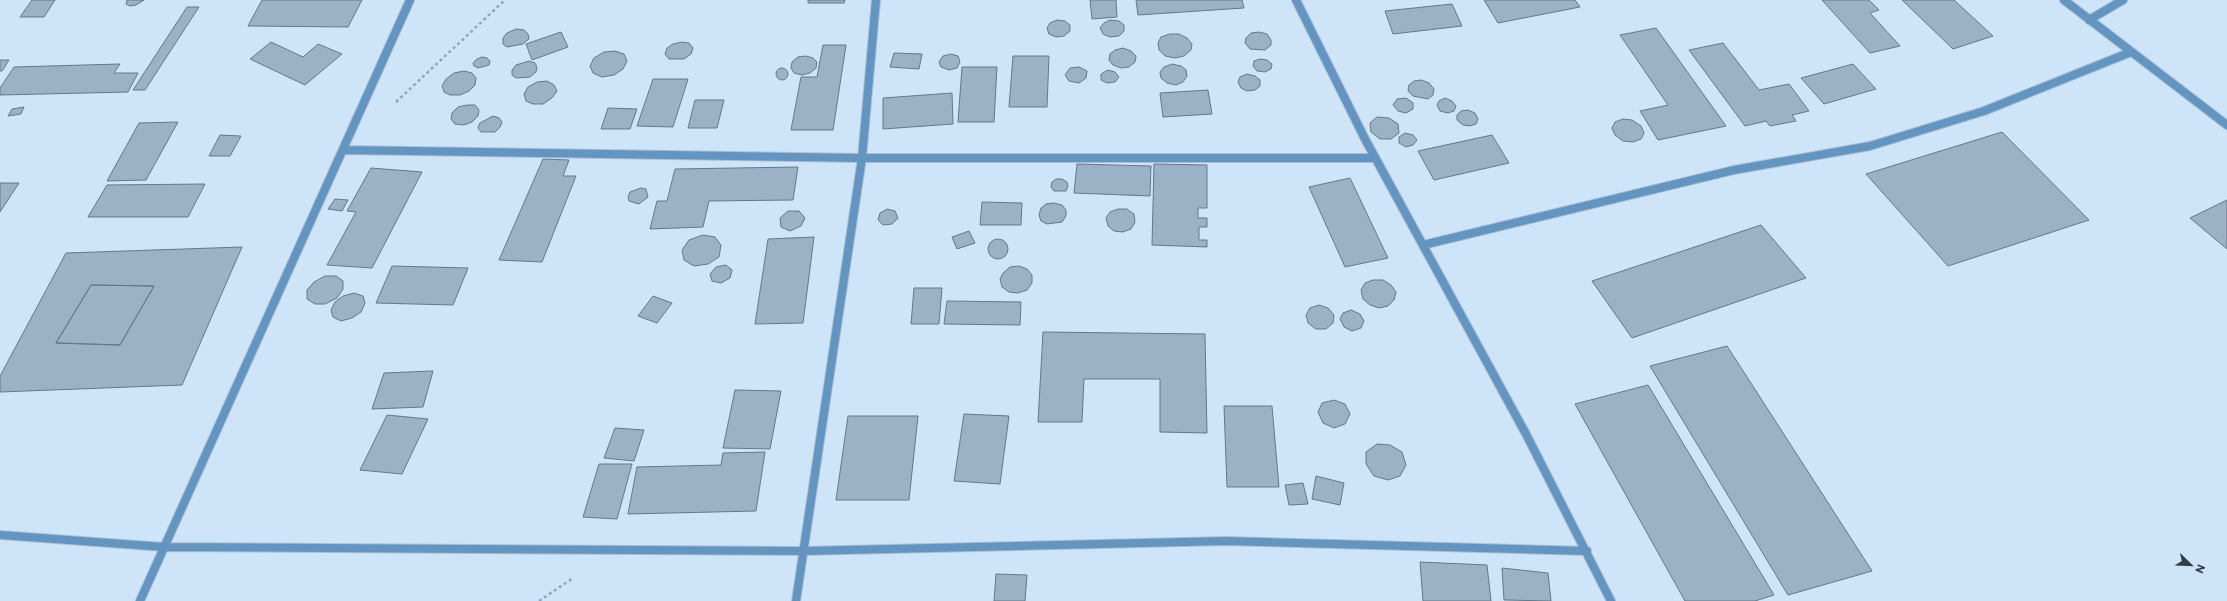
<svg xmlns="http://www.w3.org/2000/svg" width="2227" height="601" font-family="Commissioner,sans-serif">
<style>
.building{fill:#9bb1c5;stroke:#64788b;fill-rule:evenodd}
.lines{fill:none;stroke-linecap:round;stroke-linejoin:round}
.street-casing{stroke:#acbfd2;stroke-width:10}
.path{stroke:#94a5b5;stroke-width:2.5;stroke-dasharray:3 3;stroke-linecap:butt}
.street{stroke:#6495c1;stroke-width:8}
</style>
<rect width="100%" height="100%" fill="#cde4f9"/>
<path class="building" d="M 32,0 L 55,0 L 44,17 L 20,17 Z
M 127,0 L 144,0 L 136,5 L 130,6 L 126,4 Z
M 262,0 L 362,0 L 348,27 L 248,26 Z
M 808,0 L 845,0 L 844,3 L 808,3 Z
M 1090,0 L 1116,0 L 1117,17 L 1092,19 Z
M 1136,0 L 1242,0 L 1244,8 L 1138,15 Z
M 1484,0 L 1575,0 L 1580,7 L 1498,23 Z
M 1822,0 L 1869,0 L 1879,10 L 1870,13 L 1900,46 L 1870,53 Z
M 1902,0 L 1954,0 L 1993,36 L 1953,49 Z
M 1452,4 L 1462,26 L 1393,34 L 1385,11 Z
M 187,7 L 199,7 L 145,90 L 133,90 Z
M 1057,20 L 1065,21 L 1070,25 L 1070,31 L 1064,36 L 1056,37 L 1049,34 L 1047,28 L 1050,23 Z
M 1110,20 L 1119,21 L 1124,25 L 1124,31 L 1119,36 L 1110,37 L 1103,34 L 1100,28 L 1104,23 Z
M 1656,28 L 1726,126 L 1658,140 L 1640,111 L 1668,105 L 1620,35 Z
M 516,29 L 524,30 L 528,34 L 529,39 L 523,44 L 507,47 L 503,44 L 503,38 L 507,33 Z
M 561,32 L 568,47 L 532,60 L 526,44 Z
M 1259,32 L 1267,34 L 1271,40 L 1271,45 L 1265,50 L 1250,49 L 1245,43 L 1246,38 L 1251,33 Z
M 1170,34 L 1179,34 L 1187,38 L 1192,44 L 1191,50 L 1184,56 L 1175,58 L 1165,56 L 1159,50 L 1158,43 L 1161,37 Z
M 271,42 L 303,57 L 318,44 L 342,54 L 305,85 L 250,59 Z
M 682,42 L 689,43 L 693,48 L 691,54 L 684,59 L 669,59 L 665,54 L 667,48 L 673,44 Z
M 1723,43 L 1759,90 L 1789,84 L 1809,111 L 1792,115 L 1796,121 L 1770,126 L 1766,121 L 1745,126 L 1689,50 Z
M 823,45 L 846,45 L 833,130 L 791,130 L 801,77 L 817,77 Z
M 1123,48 L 1131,51 L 1136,56 L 1135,62 L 1129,67 L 1121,68 L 1113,65 L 1109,60 L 1110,54 L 1115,50 Z
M 615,51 L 624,54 L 627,61 L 623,69 L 614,75 L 602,77 L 593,73 L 590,66 L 594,58 L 604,52 Z
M 894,53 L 922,54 L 919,69 L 890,67 Z
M 951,54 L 958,56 L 960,62 L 957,68 L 949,70 L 941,67 L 939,62 L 943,56 Z
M 806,56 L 813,58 L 817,62 L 816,68 L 810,73 L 802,75 L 794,73 L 791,68 L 792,62 L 798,57 Z
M 1013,56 L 1049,56 L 1047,107 L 1009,107 Z
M 482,57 L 487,58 L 490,61 L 489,65 L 478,68 L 474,66 L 473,63 L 477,59 Z
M 1260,59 L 1267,60 L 1272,64 L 1271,69 L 1265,72 L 1257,71 L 1253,66 L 1254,61 Z
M 0,60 L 9,60 L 2,71 L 0,71 Z
M 529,61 L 535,63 L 537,67 L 536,72 L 530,77 L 516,78 L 512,75 L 512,70 L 516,65 Z
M 120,64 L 114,73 L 138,73 L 128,92 L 0,95 L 0,88 L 14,67 Z
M 1172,64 L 1181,66 L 1186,70 L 1187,76 L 1183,82 L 1176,85 L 1167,83 L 1161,78 L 1160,72 L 1164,67 Z
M 1853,64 L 1876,89 L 1824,104 L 1801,78 Z
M 962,67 L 997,67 L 994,122 L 958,122 Z
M 1079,67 L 1087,71 L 1086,78 L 1079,83 L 1069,81 L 1065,75 L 1070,68 Z
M776 74a6 6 0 1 1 12 0a6 6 0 1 1-12 0Z
M 1108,70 L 1115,72 L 1119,77 L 1115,82 L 1107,83 L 1101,80 L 1101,74 Z
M 464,71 L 472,73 L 476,78 L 475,85 L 469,91 L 460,95 L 450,95 L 444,92 L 442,86 L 446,79 L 454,73 Z
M 1247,74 L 1255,76 L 1260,80 L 1260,86 L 1255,90 L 1247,91 L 1241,88 L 1238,82 L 1240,77 Z
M 653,79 L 688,79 L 673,127 L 637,126 Z
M 1421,80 L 1429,83 L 1434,89 L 1433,95 L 1428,99 L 1413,96 L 1408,91 L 1409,85 L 1414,81 Z
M 547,81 L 554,85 L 557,91 L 552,98 L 543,104 L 533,104 L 526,101 L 524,94 L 528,87 L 537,82 Z
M 1208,90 L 1212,114 L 1163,117 L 1160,93 Z
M 952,93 L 953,124 L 883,129 L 883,98 Z
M 1406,98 L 1413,103 L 1413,109 L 1406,113 L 1398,111 L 1393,105 L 1397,99 Z
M 1445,98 L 1452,101 L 1456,106 L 1454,111 L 1448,113 L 1440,111 L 1437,105 L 1439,101 Z
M 695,100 L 724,100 L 717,128 L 688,128 Z
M 467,105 L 475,105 L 479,110 L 478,116 L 472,122 L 464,125 L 455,124 L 451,119 L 452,113 L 458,107 Z
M 24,107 L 21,114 L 8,116 L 12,109 Z
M 608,108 L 637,109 L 630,129 L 601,129 Z
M 1468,110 L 1475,113 L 1478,119 L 1476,124 L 1470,126 L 1463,125 L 1457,120 L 1457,115 L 1461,111 Z
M 493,116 L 499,118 L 502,122 L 500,127 L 495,132 L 481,132 L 478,128 L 480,123 Z
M 1377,117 L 1389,118 L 1398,124 L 1399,133 L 1391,139 L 1380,139 L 1371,132 L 1370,123 Z
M 1623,119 L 1632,120 L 1641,126 L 1644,133 L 1641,139 L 1633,142 L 1623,141 L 1615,135 L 1612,128 L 1615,122 Z
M 178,122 L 146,180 L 107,181 L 139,123 Z
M 2002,132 L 2089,220 L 1948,266 L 1866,174 Z
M 1405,133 L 1413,135 L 1417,140 L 1413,145 L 1406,147 L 1399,143 L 1399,137 Z
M 220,135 L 241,136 L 230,156 L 209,156 Z
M 1492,135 L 1509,163 L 1434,180 L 1418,151 Z
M 543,159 L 569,160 L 563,176 L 576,176 L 542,262 L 499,260 Z
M 1077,164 L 1151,166 L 1150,196 L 1074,193 Z
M 1154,164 L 1207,165 L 1207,208 L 1198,208 L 1198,218 L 1207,218 L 1207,227 L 1199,227 L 1199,240 L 1207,240 L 1207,247 L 1152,245 Z
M 798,167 L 793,200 L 709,201 L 703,227 L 650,229 L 657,201 L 667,201 L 675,169 Z
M 371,168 L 422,172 L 372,268 L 327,265 L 356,212 L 347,211 Z
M 1350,178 L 1388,258 L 1345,267 L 1309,187 Z
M 1056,179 L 1062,179 L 1067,182 L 1068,186 L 1066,191 L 1054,191 L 1051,187 L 1052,182 Z
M 0,183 L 19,183 L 0,212 Z
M 205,184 L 188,217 L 88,217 L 107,185 Z
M 641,188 L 646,189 L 648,197 L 639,204 L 629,201 L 628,197 L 630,192 Z
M 335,199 L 348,200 L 342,211 L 328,209 Z
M 2227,200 L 2227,249 L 2190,218 Z
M 982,202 L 1022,203 L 1021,225 L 980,225 Z
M 1054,203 L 1062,205 L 1066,210 L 1066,216 L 1062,222 L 1047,224 L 1041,221 L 1039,215 L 1041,208 L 1046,204 Z
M 887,209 L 895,211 L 898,218 L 892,224 L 883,225 L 878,220 L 880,213 Z
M 1118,209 L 1127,209 L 1134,214 L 1135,222 L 1131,229 L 1123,232 L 1114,231 L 1108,226 L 1106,218 L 1110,212 Z
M 788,211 L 799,211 L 805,218 L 801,226 L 790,231 L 781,227 L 780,218 Z
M 1761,225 L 1806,278 L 1632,338 L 1592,281 Z
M 969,231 L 975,243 L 957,249 L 952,237 Z
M 703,235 L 715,237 L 721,245 L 719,257 L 708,264 L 694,266 L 684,260 L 682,250 L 689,240 Z
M 814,237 L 803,323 L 755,324 L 768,239 Z
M988 249a10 10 0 1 1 20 0a10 10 0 1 1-20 0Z
M 242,247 L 182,385 L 0,392 L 0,376 L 66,253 ZM 91,285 L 154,286 L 120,345 L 56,343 Z
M 726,265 L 732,270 L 730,278 L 721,283 L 712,281 L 710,274 L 716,267 Z
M 392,266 L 468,268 L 453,305 L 376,303 Z
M 1019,266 L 1027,269 L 1032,275 L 1032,283 L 1027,290 L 1018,293 L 1009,292 L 1002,287 L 1000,279 L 1003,273 L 1010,267 Z
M 325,276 L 336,276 L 343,281 L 343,289 L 337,298 L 325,304 L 315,304 L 307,299 L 307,290 L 314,282 Z
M 1373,280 L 1383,280 L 1391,285 L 1396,292 L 1394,300 L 1388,306 L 1379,308 L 1370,305 L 1363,299 L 1361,290 L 1365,283 Z
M 91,285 L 154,286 L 120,345 L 56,343 Z
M 914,288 L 942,288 L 939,324 L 911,324 Z
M 354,293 L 363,296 L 365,303 L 361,312 L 352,318 L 341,321 L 333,317 L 331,310 L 335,302 L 343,296 Z
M 653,296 L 672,303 L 657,323 L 638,316 Z
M 947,301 L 1021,302 L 1020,325 L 944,324 Z
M 1319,305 L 1328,308 L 1334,315 L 1333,323 L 1326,329 L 1316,329 L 1308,323 L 1306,315 L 1310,308 Z
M 1351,310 L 1360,314 L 1364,321 L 1361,328 L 1352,331 L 1344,327 L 1340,319 L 1343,313 Z
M 1043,332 L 1205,334 L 1207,433 L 1160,432 L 1160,379 L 1084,379 L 1082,422 L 1038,422 Z
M 1727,346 L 1872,571 L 1788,595 L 1650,366 Z
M 433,371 L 423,407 L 372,409 L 384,373 Z
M 1648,385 L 1774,595 L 1755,601 L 1685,601 L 1575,404 Z
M 735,390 L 781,391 L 770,449 L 723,448 Z
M 1334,400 L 1345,404 L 1350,414 L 1345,424 L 1334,428 L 1323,423 L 1318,412 L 1322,403 Z
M 1224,406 L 1272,406 L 1279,487 L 1227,487 Z
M 964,414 L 1009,416 L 1000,484 L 954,481 Z
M 387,415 L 428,419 L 402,474 L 360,470 Z
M 848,416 L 918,416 L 909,500 L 836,500 Z
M 615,428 L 644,430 L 634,461 L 604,458 Z
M 1377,444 L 1390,445 L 1402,452 L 1406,465 L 1400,476 L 1388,480 L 1374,476 L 1366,464 L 1366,452 Z
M 765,452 L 756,511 L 628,514 L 637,467 L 721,465 L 723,453 Z
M 599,464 L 632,464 L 617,519 L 583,517 Z
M 1316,476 L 1344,483 L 1340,505 L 1312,499 Z
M 1303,483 L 1308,504 L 1289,505 L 1285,485 Z
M 1420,562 L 1487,565 L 1491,601 L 1423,601 Z
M 1502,568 L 1548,573 L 1551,601 L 1504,600 Z
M 996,574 L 1027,575 L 1025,601 L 994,601 Z"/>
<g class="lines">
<defs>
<path id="street" d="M 1296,0 L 1365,139 L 1526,434 L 1611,601
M 2064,0 L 2227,125
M 2089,20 L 2123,0
M 344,150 L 862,158 L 1375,158
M 1423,245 L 1734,170 L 1870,146 L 1984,111 L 2131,52
M 0,535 L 164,547 L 803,551 L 1226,541 L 1587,551
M 140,601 L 410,0
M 796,601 L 862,158 L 876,0"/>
</defs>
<use href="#street" class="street-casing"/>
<path class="path" d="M 396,102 L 505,0
M 539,601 L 573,578"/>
<use href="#street" class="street"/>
</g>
<g transform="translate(2191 565) rotate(113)" stroke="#cde4f9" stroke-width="3" paint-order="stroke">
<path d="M0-3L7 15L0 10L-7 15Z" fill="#353e46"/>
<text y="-6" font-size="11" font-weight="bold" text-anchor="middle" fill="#353e46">N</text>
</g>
</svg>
